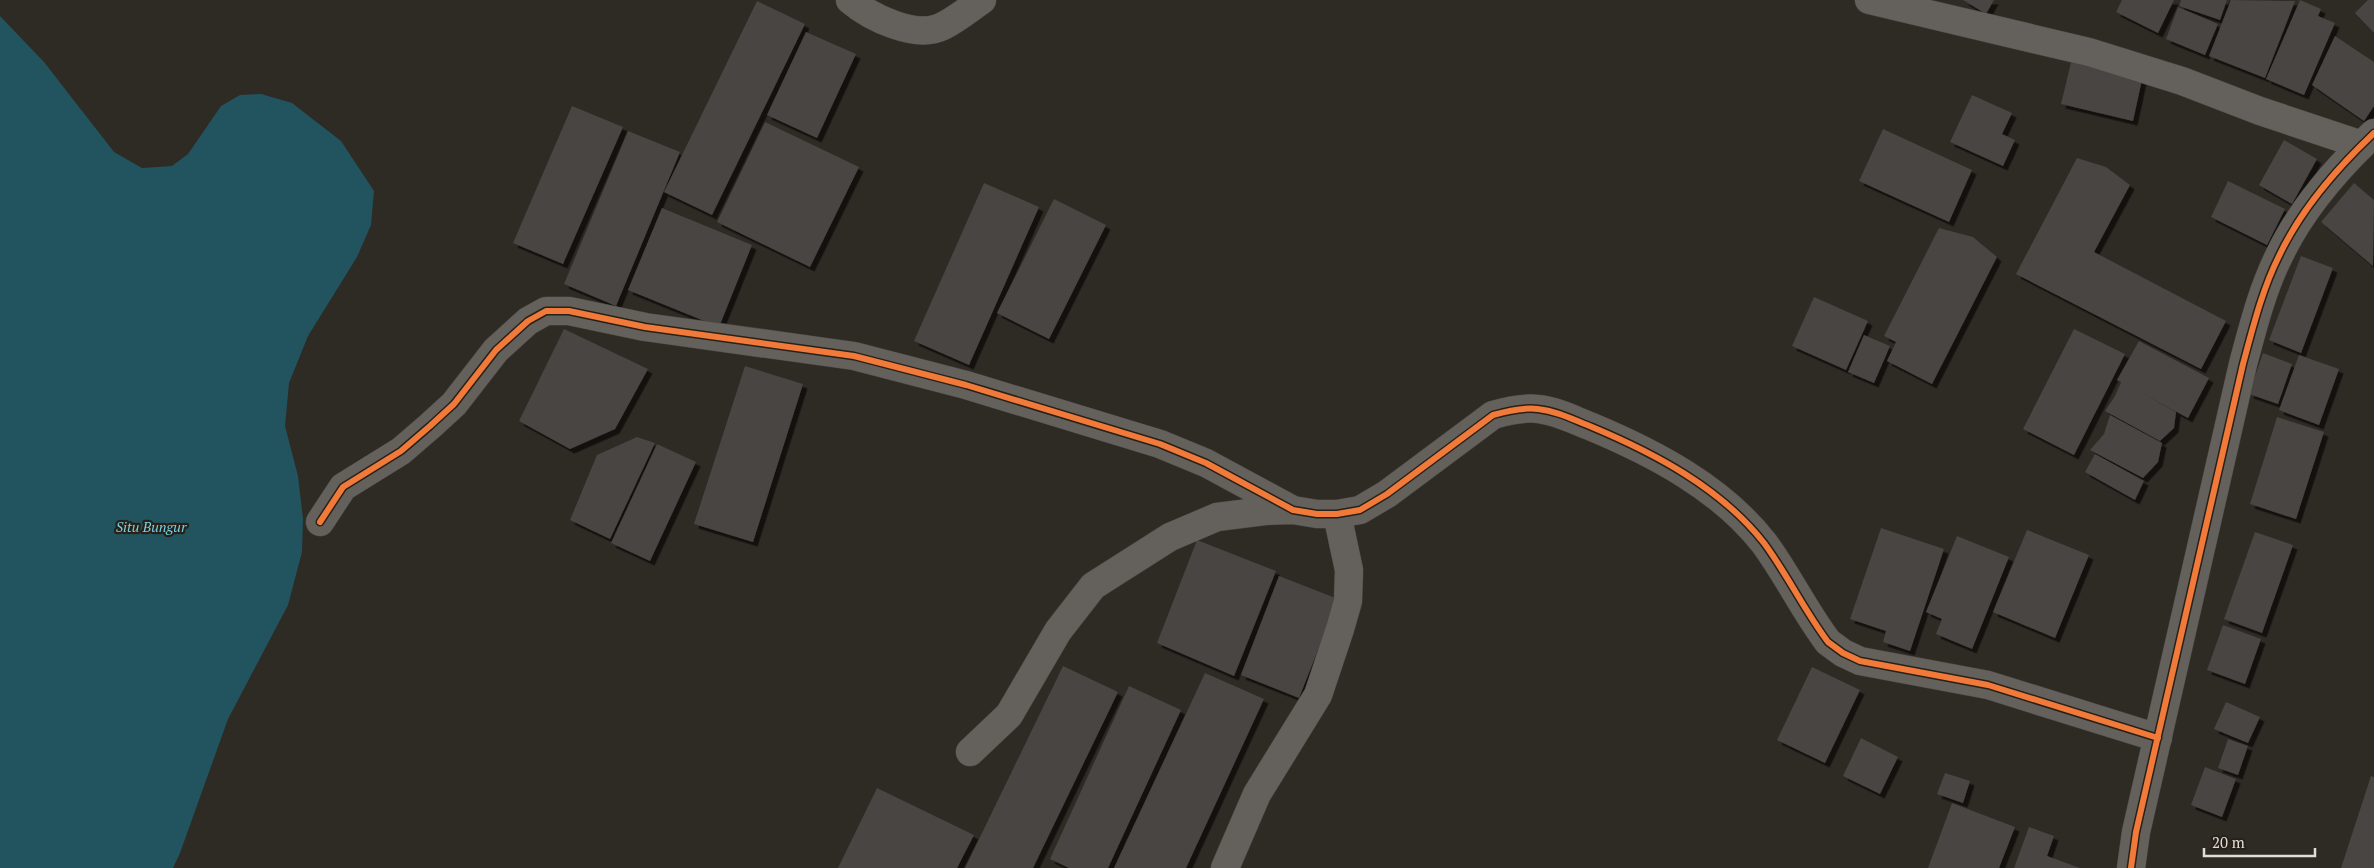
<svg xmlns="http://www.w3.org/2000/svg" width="2374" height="868" font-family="'PT Serif',serif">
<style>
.water{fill:#225460}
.building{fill:#494442;filter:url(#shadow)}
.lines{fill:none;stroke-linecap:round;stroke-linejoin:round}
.minor-casing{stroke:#4a4742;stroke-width:29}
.tertiary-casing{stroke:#4a4742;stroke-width:29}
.minor{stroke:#64615d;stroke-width:28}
.tertiary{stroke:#64615d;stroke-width:28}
.cycleway-casing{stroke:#272117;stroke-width:9}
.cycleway{stroke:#f17a3a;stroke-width:6}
.labels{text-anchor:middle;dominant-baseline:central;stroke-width:4.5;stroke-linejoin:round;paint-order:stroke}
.water-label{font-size:14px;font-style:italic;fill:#78d1e9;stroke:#272117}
</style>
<defs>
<filter id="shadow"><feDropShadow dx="4.5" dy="4.5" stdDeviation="0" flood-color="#0009"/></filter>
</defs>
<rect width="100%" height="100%" fill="#2e2a24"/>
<path class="water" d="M 0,16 L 44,62 L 114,152 L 142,168 L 172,166 L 188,154 L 221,106 L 240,95 L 261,94 L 292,103 L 341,141 L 374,191 L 371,225 L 357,257 L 308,336 L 289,383 L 285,426 L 298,476 L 303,519 L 302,552 L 288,605 L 228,719 L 180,853 L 173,868 L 0,868 Z"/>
<path class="building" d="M 1963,0 L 1994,0 L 1986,14 Z
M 2122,0 L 2174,0 L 2158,33 L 2116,12 Z
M 2181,0 L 2227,0 L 2220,20 L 2179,6 Z
M 2231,0 L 2295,1 L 2265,78 L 2209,56 Z
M 2300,0 L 2321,9 L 2318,16 L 2335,23 L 2304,95 L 2266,79 Z
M 2368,0 L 2374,0 L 2374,33 L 2355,13 Z
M 757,1 L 805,24 L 712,215 L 664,192 Z
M 2178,7 L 2218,24 L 2205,55 L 2166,39 Z
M 806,32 L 856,54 L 817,138 L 767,115 Z
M 2335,36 L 2374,62 L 2374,106 L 2364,121 L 2312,85 Z
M 2072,58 L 2143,75 L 2133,121 L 2061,104 Z
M 1972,95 L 2012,113 L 2002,134 L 2015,140 L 2003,166 L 1950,142 Z
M 572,106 L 623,127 L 563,264 L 513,243 Z
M 765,122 L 859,167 L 810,267 L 717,222 Z
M 1883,129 L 1972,170 L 1949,222 L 1859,181 Z
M 628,131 L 680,152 L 616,306 L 564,284 Z
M 2284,140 L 2317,159 L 2292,204 L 2259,185 Z
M 2077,158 L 2106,167 L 2130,185 L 2094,252 L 2226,321 L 2201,369 L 2016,274 Z
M 2228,181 L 2285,209 L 2267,245 L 2211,217 Z
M 984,183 L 1039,207 L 969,365 L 914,341 Z
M 2354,183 L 2374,200 L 2373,266 L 2321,222 Z
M 1054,199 L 1106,225 L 1049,339 L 997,313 Z
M 662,208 L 752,245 L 719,327 L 628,290 Z
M 1939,228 L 1973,237 L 1997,257 L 1932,384 L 1887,361 L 1896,342 L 1884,336 Z
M 2301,256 L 2333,268 L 2301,353 L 2269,340 Z
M 1814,297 L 1868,321 L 1846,370 L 1792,346 Z
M 564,329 L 648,369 L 615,429 L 570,449 L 519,421 Z
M 2074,329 L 2125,354 L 2074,455 L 2023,429 Z
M 1864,335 L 1890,346 L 1874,383 L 1848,372 Z
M 2139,341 L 2209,378 L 2188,418 L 2143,394 L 2176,412 L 2174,428 L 2160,441 L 2105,411 L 2115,396 L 2121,382 L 2117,380 Z
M 2263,353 L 2292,364 L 2278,404 L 2249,394 Z
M 2299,355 L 2339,369 L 2319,425 L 2279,410 Z
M 745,366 L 803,384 L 753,542 L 694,524 Z
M 2110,415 L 2162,443 L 2158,462 L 2143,478 L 2090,450 L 2104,434 Z
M 2277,417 L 2324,432 L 2296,519 L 2250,504 Z
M 637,437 L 655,443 L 610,539 L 570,520 L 597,455 Z
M 657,444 L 696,462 L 650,561 L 611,543 Z
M 2095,454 L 2144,481 L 2135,500 L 2085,472 Z
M 1881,528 L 1944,549 L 1910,651 L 1883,642 L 1886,631 L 1850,619 Z
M 2027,530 L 2089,555 L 2055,638 L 1993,612 Z
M 2255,532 L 2293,545 L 2262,633 L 2224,619 Z
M 1957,536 L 2009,557 L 1972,649 L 1936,634 L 1942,619 L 1926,612 Z
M 1197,540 L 1276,571 L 1234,676 L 1157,643 Z
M 1279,576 L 1338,599 L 1299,698 L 1241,675 Z
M 2223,625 L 2261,639 L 2245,684 L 2207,670 Z
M 1063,666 L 1118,692 L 1033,868 L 965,868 Z
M 1812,667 L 1860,690 L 1825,763 L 1777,740 Z
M 1205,673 L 1264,699 L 1186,868 L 1114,868 Z
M 1129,686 L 1181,710 L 1108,868 L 1069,868 L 1050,859 Z
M 2226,702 L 2260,717 L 2248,743 L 2214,729 Z
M 1861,738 L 1898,757 L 1880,794 L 1843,776 Z
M 2228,739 L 2248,746 L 2238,775 L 2218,768 Z
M 2205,767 L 2236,779 L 2222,817 L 2191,805 Z
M 1945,773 L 1970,781 L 1963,803 L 1937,794 Z
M 2371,776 L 2374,777 L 2374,868 L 2341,868 Z
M 877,788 L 974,835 L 957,868 L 838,868 Z
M 1952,803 L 2015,827 L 1999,868 L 1928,868 Z
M 2029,827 L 2054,836 L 2047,856 L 2080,868 L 2014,868 Z"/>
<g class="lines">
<defs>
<path id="minor" d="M 850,0 C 870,17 916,40 943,26 C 957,19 969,9 982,0
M 1869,0 L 2089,52 L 2182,81 L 2260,111 L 2362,145
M 320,522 L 343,487 L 401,451 L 430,426 L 454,404 L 496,350 L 528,321 L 546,311 L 569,311 L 645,327 L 854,356 L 966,385 L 1160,444 L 1206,463 L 1293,510 L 1317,514 L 1337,514 L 1360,510 L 1387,494 L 1493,415 C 1507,411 1523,407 1538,409 C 1557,411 1574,420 1592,427 C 1654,453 1721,488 1764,543 C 1787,574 1804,610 1828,642 L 1843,653 L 1860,661 L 1988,685 L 2158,738
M 970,752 L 1009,715 L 1058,631 L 1093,586 L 1170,537 L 1217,517 L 1265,511 L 1292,510
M 1225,868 L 1257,794 L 1318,695 L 1340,629 L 1348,601 L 1349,570 L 1337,514"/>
<path id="tertiary" d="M 2131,868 L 2136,832 L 2243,364 C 2253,327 2262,290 2279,256 C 2301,209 2337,168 2374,133"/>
</defs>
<use href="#minor" class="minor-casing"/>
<use href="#tertiary" class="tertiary-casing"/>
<use href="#minor" class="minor"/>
<use href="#tertiary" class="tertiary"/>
<defs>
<path id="cycleway" d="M 320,522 L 343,487 L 401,451 L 430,426 L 454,404 L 496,350 L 528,321 L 546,311 L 569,311 L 645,327 L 854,356 L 966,385 L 1160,444 L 1206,463 L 1293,510 L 1317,514 L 1337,514 L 1360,510 L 1387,494 L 1493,415 C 1507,411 1523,407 1538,409 C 1557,411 1574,420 1592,427 C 1654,453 1721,488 1764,543 C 1787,574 1804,610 1828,642 L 1843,653 L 1860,661 L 1988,685 L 2158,738
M 2131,868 L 2136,832 L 2243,364 C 2253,327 2262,290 2279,256 C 2301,209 2337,168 2374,133"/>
</defs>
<use href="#cycleway" class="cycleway-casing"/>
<use href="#cycleway" class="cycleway"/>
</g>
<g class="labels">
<g class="water-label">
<text x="151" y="526">Situ Bungur</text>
</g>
</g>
<path d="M2204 848v8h111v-8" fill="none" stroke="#e1ddd7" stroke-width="2.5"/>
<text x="2212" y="848" font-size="15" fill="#e1ddd7" stroke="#272117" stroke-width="4" paint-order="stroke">20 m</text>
</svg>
